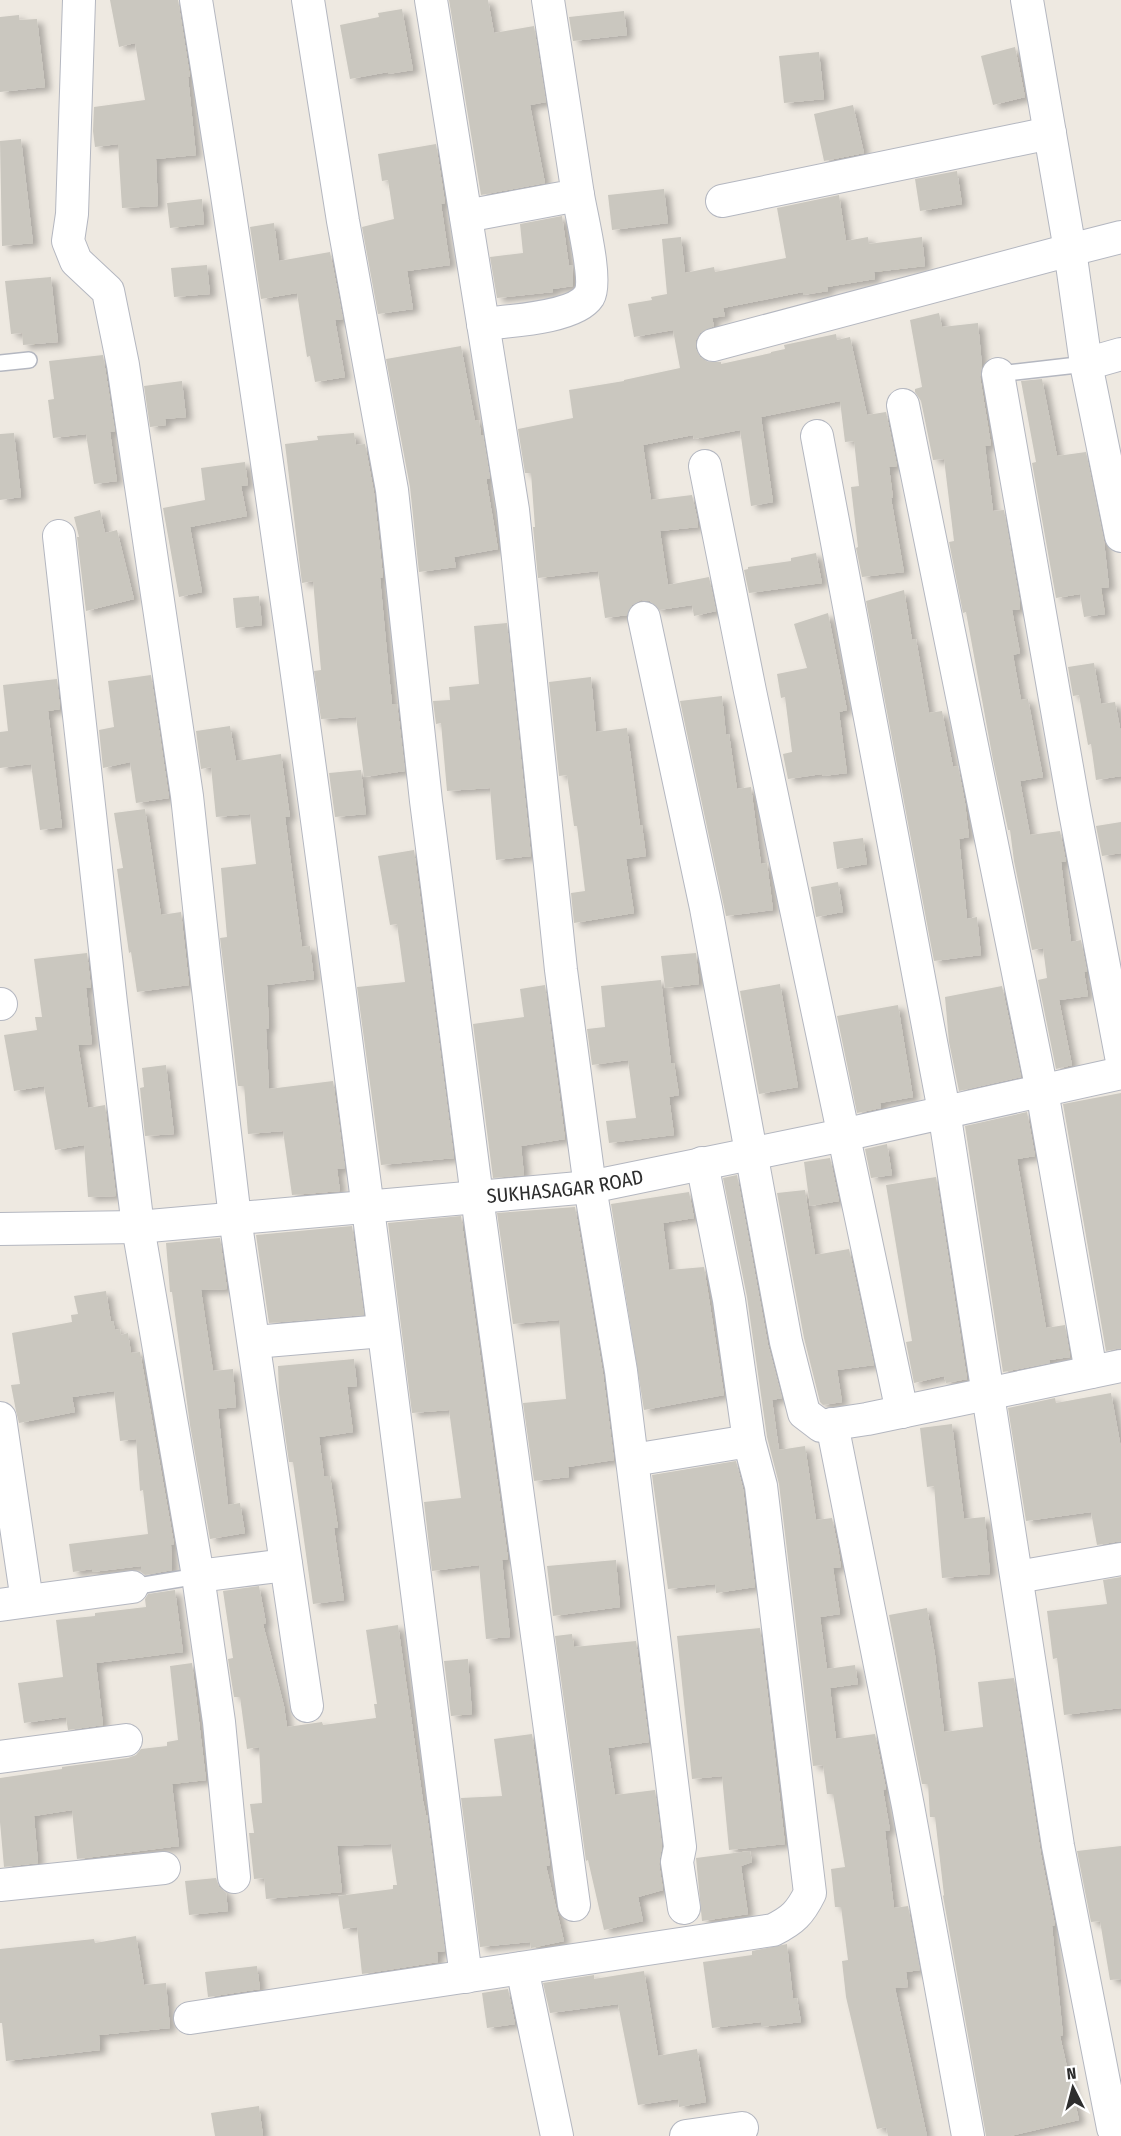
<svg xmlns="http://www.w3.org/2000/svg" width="1121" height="2136" font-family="'Fira Sans Condensed',sans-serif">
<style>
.building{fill:#cac7bf;filter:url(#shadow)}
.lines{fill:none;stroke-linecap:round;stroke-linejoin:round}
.service-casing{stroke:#b4b7c0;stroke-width:18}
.minor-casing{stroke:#b4b7c0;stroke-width:34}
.service{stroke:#fff;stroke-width:15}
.minor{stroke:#fff;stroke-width:32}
.labels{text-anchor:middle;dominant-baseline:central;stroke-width:4.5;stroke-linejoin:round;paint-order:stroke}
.street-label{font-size:20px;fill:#2e2e2e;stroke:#fff}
</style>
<defs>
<filter id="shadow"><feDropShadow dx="6" dy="4" stdDeviation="3" flood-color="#0004"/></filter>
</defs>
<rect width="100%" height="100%" fill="#eee9e1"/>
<path class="building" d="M 110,0 L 178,0 L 190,77 L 188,77 L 196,155 L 156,159 L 158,206 L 122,208 L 118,144 L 95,147 L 93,131 L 94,107 L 145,100 L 135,43 L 119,47 Z
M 449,0 L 488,0 L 494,33 L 534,26 L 546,102 L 530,105 L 545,183 L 481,195 Z
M 402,9 L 413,70 L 388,74 L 388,72 L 350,79 L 340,25 L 379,17 L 378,13 Z
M 624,11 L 627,35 L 573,41 L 569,17 Z
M 19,15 L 19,20 L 37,19 L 45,87 L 0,92 L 0,17 Z
M 1015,47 L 1025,97 L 993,105 L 981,56 Z
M 819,52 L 824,99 L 784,103 L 779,56 Z
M 853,105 L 864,153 L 824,161 L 814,114 Z
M 21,139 L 33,243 L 2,246 L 0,141 Z
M 436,144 L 445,203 L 441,204 L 450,265 L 407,271 L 413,309 L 378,314 L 362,227 L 394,219 L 388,180 L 382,181 L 378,154 Z
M 957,171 L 962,204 L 920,211 L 915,179 Z
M 664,189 L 668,223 L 612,230 L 608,195 Z
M 839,195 L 846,241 L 868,237 L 869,244 L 922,237 L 925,266 L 874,272 L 875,279 L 827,287 L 828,291 L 803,295 L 803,292 L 723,308 L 725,316 L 712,318 L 714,326 L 700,333 L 696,340 L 696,349 L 700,357 L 708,362 L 721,362 L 721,364 L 771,353 L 771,352 L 785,349 L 784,345 L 836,334 L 837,340 L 850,337 L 867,415 L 886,412 L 897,466 L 889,467 L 893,498 L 891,498 L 904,572 L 862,577 L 856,548 L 858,547 L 851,487 L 859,486 L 854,441 L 845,442 L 840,401 L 761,417 L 773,502 L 751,506 L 740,430 L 694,439 L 693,435 L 643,445 L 651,500 L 692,495 L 697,518 L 698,527 L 660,531 L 668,585 L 709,577 L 716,611 L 694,616 L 692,605 L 659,610 L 650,601 L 641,600 L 632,605 L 627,615 L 605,618 L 598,571 L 538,578 L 533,527 L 535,527 L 531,473 L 525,473 L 518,429 L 573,418 L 569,390 L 624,381 L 624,380 L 680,368 L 673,330 L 634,337 L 628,304 L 652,300 L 651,297 L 667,294 L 662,239 L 681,237 L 685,273 L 714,267 L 715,272 L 786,258 L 777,208 Z
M 202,199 L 204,224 L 170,228 L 167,203 Z
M 562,216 L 569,266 L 572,265 L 573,286 L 553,289 L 553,292 L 497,298 L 490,257 L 523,253 L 520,224 Z
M 274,223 L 279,261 L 330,252 L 343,319 L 335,320 L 345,377 L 315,382 L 310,356 L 307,357 L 297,293 L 261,299 L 250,227 Z
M 207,265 L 210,294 L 174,297 L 171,268 Z
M 51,277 L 58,342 L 23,345 L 22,333 L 11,334 L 5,281 Z
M 939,313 L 942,327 L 978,323 L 982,366 L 980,377 L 991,445 L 985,446 L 993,511 L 1004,510 L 1020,603 L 1020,609 L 1012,610 L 1020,653 L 1013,655 L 1021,700 L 1028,699 L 1043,777 L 1020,781 L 1030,835 L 1060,831 L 1066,862 L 1061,862 L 1071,942 L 1081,940 L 1087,972 L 1084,972 L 1088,996 L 1059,1000 L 1072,1065 L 1056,1069 L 1038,980 L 1047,978 L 1043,948 L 1032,950 L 1014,861 L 1010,830 L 1008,830 L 993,760 L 966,612 L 963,613 L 949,542 L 954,541 L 944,459 L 933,460 L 921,401 L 915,392 L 915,389 L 922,387 L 910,320 Z
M 461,346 L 475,421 L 479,420 L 481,435 L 483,435 L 490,478 L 487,479 L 487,484 L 498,549 L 454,557 L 456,567 L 419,572 L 410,487 L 386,359 Z
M 103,355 L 115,432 L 110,432 L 117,481 L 94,484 L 86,434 L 53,438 L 48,400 L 54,399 L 49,361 Z
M 1042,379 L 1057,456 L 1086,452 L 1104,541 L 1109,587 L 1101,588 L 1105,614 L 1084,617 L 1080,594 L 1056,598 L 1032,463 L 1036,462 L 1021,381 Z
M 182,381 L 186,417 L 165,419 L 166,425 L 150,427 L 144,386 Z
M 14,433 L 21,497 L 0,500 L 0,434 Z
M 354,433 L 356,445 L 365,444 L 374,493 L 383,577 L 380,578 L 389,674 L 392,704 L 397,704 L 405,771 L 364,777 L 356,717 L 321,719 L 314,671 L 321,670 L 313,581 L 302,583 L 285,444 L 318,440 L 317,436 Z
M 245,462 L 248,485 L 241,486 L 247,516 L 190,527 L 202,592 L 179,597 L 163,508 L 205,500 L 201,468 Z
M 100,510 L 105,533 L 117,530 L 134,599 L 86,611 L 77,537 L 79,537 L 74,517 Z
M 816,553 L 822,583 L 749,593 L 744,570 L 748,569 L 748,567 L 791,561 L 791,558 Z
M 904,590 L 912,640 L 916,639 L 929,713 L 942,711 L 953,767 L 958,766 L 965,803 L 969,837 L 959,839 L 967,919 L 977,917 L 981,955 L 934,961 L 866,601 Z
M 259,596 L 262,625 L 236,628 L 233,598 Z
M 828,613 L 847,710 L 839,712 L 847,773 L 823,776 L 822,774 L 788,779 L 783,754 L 792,752 L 785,697 L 781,698 L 777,674 L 807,668 L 794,624 Z
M 507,623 L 531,856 L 496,860 L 490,788 L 447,791 L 441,723 L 436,724 L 433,701 L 450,700 L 449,687 L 479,684 L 474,626 Z
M 1094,663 L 1101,704 L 1115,702 L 1121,733 L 1121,776 L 1096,780 L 1091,744 L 1088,745 L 1079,695 L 1073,696 L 1068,667 Z
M 151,675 L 169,798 L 136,803 L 130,762 L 103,768 L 99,730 L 114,727 L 108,681 Z
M 591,677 L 596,732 L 627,728 L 640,826 L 642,825 L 646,856 L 626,859 L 634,913 L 574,923 L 571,893 L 585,891 L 577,826 L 574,826 L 567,775 L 559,776 L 549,682 Z
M 57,679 L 60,709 L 48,711 L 62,827 L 40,830 L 31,764 L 0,768 L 0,732 L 8,731 L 3,685 Z
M 722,696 L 726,735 L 729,734 L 737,789 L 751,787 L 761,864 L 767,863 L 773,910 L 726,916 L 680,701 Z
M 230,726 L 236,761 L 281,754 L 290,817 L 285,817 L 302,947 L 310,946 L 314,979 L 267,985 L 269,1028 L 266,1029 L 269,1089 L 333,1081 L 345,1168 L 337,1169 L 340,1191 L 292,1195 L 283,1131 L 248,1134 L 244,1086 L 238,1086 L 220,938 L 227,937 L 221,868 L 256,864 L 250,814 L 216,817 L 211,767 L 201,769 L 196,731 Z
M 361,770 L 366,814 L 335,817 L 329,773 Z
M 145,809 L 161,915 L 181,912 L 189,985 L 137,992 L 131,952 L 129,953 L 117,869 L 123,868 L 114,813 Z
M 1121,822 L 1121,853 L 1102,856 L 1096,826 Z
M 863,838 L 867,864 L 837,869 L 833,842 Z
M 414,850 L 454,1158 L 381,1165 L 357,987 L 405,982 L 397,924 L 390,925 L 378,856 Z
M 838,882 L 843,912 L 816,917 L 811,887 Z
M 87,953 L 91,988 L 86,988 L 92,1044 L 78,1045 L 88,1108 L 105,1105 L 116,1196 L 88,1197 L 84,1145 L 55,1150 L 44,1086 L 14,1091 L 4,1035 L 37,1030 L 35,1017 L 42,1017 L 34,959 Z
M 696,953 L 699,984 L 665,988 L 661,956 Z
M 661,980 L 671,1063 L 674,1063 L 679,1095 L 669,1097 L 674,1135 L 609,1143 L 606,1121 L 636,1118 L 628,1060 L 592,1065 L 587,1029 L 605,1027 L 601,986 Z
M 780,984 L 798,1087 L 759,1094 L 740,991 Z
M 545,985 L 565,1139 L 521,1146 L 524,1175 L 493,1178 L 473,1024 L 524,1017 L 520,989 Z
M 1002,986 L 1021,1077 L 959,1091 L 949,1042 L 945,997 Z
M 898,1005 L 913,1097 L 880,1103 L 881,1108 L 857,1113 L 837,1016 Z
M 166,1065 L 174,1134 L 145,1136 L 140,1088 L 144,1087 L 142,1068 Z
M 1121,1093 L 1121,1348 L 1106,1351 L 1063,1104 Z
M 1027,1112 L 1035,1156 L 1017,1159 L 1046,1328 L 1065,1325 L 1070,1357 L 1049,1360 L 1050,1363 L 1003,1372 L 965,1126 Z
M 887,1144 L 892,1175 L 871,1178 L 865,1149 Z
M 830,1158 L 839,1201 L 810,1206 L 804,1162 Z
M 737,1175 L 768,1345 L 782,1398 L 772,1400 L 779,1450 L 805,1446 L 816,1520 L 832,1518 L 838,1548 L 841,1567 L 833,1568 L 840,1614 L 820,1617 L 827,1669 L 855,1665 L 858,1684 L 830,1688 L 836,1739 L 875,1734 L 886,1789 L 883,1790 L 890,1830 L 885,1831 L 894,1908 L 908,1906 L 920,1970 L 906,1972 L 908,1987 L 895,1988 L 927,2136 L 888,2136 L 886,2127 L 877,2129 L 846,1997 L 842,1961 L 848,1960 L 841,1907 L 835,1907 L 831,1869 L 845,1867 L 833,1794 L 827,1794 L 823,1765 L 813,1766 L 779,1484 L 767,1437 L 747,1297 L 723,1178 Z
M 936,1177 L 967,1379 L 946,1383 L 944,1376 L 914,1383 L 906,1342 L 912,1341 L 886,1185 Z
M 805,1190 L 815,1255 L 849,1249 L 874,1365 L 837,1370 L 842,1402 L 823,1405 L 820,1402 L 804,1338 L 777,1193 Z
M 689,1192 L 694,1218 L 663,1223 L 669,1270 L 704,1267 L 724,1395 L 644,1410 L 611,1204 Z
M 575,1207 L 603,1374 L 614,1460 L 568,1467 L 569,1477 L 534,1481 L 523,1403 L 566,1399 L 559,1320 L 513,1324 L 497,1213 Z
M 461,1216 L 508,1559 L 502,1560 L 510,1637 L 486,1639 L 479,1565 L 432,1571 L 424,1502 L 461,1498 L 449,1410 L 412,1413 L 388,1223 Z
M 352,1226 L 364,1315 L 269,1323 L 256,1235 Z
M 220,1238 L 227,1289 L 201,1290 L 213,1371 L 233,1369 L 236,1407 L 218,1409 L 228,1505 L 240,1503 L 245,1533 L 210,1539 L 190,1425 L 172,1292 L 170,1292 L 166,1243 Z
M 106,1291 L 111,1322 L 113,1321 L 115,1330 L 120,1329 L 121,1335 L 128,1333 L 131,1353 L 140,1352 L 174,1544 L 171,1545 L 172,1570 L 145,1575 L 141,1572 L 141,1566 L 92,1572 L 92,1569 L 73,1572 L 69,1544 L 148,1534 L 143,1490 L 140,1491 L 136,1439 L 120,1441 L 114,1391 L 72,1397 L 75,1412 L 19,1423 L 16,1411 L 11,1385 L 20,1384 L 12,1333 L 72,1322 L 71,1315 L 78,1314 L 74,1296 Z
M 354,1359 L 357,1386 L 347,1387 L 353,1432 L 319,1437 L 324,1476 L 330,1476 L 338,1528 L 334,1528 L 344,1600 L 313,1604 L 293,1462 L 289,1462 L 279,1393 L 278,1366 Z
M 1111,1393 L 1121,1448 L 1121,1541 L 1097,1545 L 1091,1512 L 1026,1521 L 1008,1408 L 1055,1398 L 1056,1403 Z
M 952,1424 L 964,1519 L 985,1517 L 990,1574 L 942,1578 L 934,1486 L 927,1487 L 920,1428 Z
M 736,1461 L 743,1489 L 755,1587 L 716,1593 L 715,1584 L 668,1589 L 652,1475 Z
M 616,1560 L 620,1607 L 553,1616 L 547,1566 Z
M 1121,1577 L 1121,1708 L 1064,1715 L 1057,1658 L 1053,1659 L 1047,1611 L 1107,1604 L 1103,1580 Z
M 259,1586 L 266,1623 L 263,1624 L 284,1706 L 287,1727 L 322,1722 L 323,1725 L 376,1718 L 374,1704 L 377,1704 L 366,1630 L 398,1625 L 423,1801 L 426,1815 L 427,1815 L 445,1951 L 437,1952 L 438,1962 L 362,1974 L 357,1927 L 343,1929 L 338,1896 L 393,1889 L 393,1885 L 397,1885 L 391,1844 L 337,1846 L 342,1892 L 266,1899 L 264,1878 L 254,1879 L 249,1833 L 254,1833 L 250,1804 L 262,1803 L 259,1747 L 247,1749 L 240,1697 L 234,1697 L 228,1659 L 233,1658 L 223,1591 Z
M 175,1590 L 183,1652 L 96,1663 L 103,1725 L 68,1730 L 66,1717 L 24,1723 L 18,1683 L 63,1677 L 56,1620 L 95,1616 L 95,1613 L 146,1607 L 145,1599 L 148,1594 Z
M 927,1608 L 935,1655 L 944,1732 L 983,1727 L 978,1682 L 1014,1678 L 1041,1855 L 1055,1925 L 1052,1926 L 1063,2035 L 1060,2036 L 1079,2120 L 1010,2136 L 986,2136 L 943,1896 L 944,1895 L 935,1817 L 930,1817 L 928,1784 L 922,1784 L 889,1615 Z
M 760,1628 L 785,1844 L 729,1850 L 722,1776 L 692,1779 L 677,1636 Z
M 572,1634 L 574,1647 L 636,1641 L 649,1742 L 608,1748 L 615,1795 L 655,1790 L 662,1846 L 659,1864 L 663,1890 L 638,1897 L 643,1921 L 604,1930 L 588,1860 L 586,1861 L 555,1636 Z
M 468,1659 L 472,1714 L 451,1716 L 444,1661 Z
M 192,1663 L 206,1780 L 172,1784 L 179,1846 L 77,1859 L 72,1810 L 34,1816 L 38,1863 L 4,1867 L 0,1822 L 0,1778 L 62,1769 L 62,1767 L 128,1758 L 136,1755 L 141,1749 L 167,1746 L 167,1742 L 178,1740 L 170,1666 Z
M 532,1734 L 550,1865 L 546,1866 L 564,1941 L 531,1948 L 530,1942 L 480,1947 L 461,1798 L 502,1796 L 494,1739 Z
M 1121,1846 L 1121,1979 L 1110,1980 L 1100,1921 L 1091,1922 L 1077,1851 Z
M 750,1851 L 752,1862 L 741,1866 L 748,1914 L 702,1921 L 696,1858 Z
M 216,1878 L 219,1887 L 226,1893 L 228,1911 L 189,1915 L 185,1881 Z
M 136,1936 L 144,1985 L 166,1983 L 170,2028 L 99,2035 L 100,2050 L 6,2061 L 2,2023 L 0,2023 L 0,1949 L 94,1939 L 95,1943 Z
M 787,1944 L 793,1999 L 797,1998 L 801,2022 L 761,2027 L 761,2022 L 712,2028 L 703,1962 L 752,1955 L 752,1951 Z
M 257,1966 L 260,1989 L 208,1997 L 205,1972 Z
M 644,1971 L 658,2056 L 697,2049 L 706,2102 L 679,2107 L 678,2099 L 638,2105 L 618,2004 L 550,2013 L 543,1983 L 594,1975 L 594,1979 Z
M 508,1989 L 515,2024 L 487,2028 L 482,1993 Z
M 259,2106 L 263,2136 L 215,2136 L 211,2113 Z"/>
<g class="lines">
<defs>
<path id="service" d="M 0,363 L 29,360
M 998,374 L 1086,364
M 132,1587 L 198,1576"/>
<g id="minor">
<path d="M 79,0 L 72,214 L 68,241 L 76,261 L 108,291 L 123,365 L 187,796 L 206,972 L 235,1218 L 307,1706"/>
<path d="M 196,0 C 303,656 381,1317 466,1977"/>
<path d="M 308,0 L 343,221 L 392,490 L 426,801 L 477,1197 L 574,1905"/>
<path d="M 431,0 L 513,510 L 561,970 L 590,1187 L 621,1371 L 680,1847 L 677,1862 L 684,1908"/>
<path d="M 1027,0 L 1070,250 L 1121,237"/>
<path d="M 722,201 L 1050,133"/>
<path d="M 466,216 L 578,195 L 548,0"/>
<path d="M 483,324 C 508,321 575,318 589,296 C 598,281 581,214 578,195"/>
<path d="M 713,345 L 1070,250 L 1086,364 L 1121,536"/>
<path d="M 1086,364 L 1121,354"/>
<path d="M 998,374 L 1074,807 L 1121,1056"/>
<path d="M 903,405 L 1042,1091 L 1091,1372"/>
<path d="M 817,436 L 944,1111 L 1058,1846 L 1113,2128"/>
<path d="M 705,466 L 750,691 L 902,1412"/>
<path d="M 59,536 L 111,1003 L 138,1227 L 198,1576 L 219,1722 L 234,1877"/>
<path d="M 644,618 L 706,908 L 786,1342 L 804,1413 L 821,1426 L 867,1419 L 1121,1366"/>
<path d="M 0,1004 L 1,1004"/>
<path d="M 702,1163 L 729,1300 L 749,1441"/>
<path id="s1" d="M 0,1229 L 138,1227 L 590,1187 L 843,1135 L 1121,1073"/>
<path d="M 254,1342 L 383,1331"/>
<path d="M 0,1418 L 27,1601"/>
<path d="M 832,1424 L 908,1806 L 968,2136"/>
<path d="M 198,1576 L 286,1565"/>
<path d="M 1017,1577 L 1121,1559"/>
<path d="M 0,1605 L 132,1587"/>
<path d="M 0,1757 L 126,1740"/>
<path d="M 0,1885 L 164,1868"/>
<path d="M 522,1968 L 557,2136"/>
<path d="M 190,2018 L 773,1930 C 793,1920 800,1913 810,1893 L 761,1486 L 749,1441 L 633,1460"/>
<path d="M 686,2136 L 742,2128"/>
</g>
</defs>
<use href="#service" class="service-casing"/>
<use href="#minor" class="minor-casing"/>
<use href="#service" class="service"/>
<use href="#minor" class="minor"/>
</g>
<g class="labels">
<g class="street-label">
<text stroke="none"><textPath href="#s1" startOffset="567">SUKHASAGAR ROAD</textPath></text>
</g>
</g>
<g transform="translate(1073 2088) rotate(354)" stroke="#ffffff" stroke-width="4.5" paint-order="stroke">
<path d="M0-4.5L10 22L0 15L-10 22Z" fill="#2e2e2e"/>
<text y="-9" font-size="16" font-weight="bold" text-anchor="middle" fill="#2e2e2e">N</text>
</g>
</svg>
